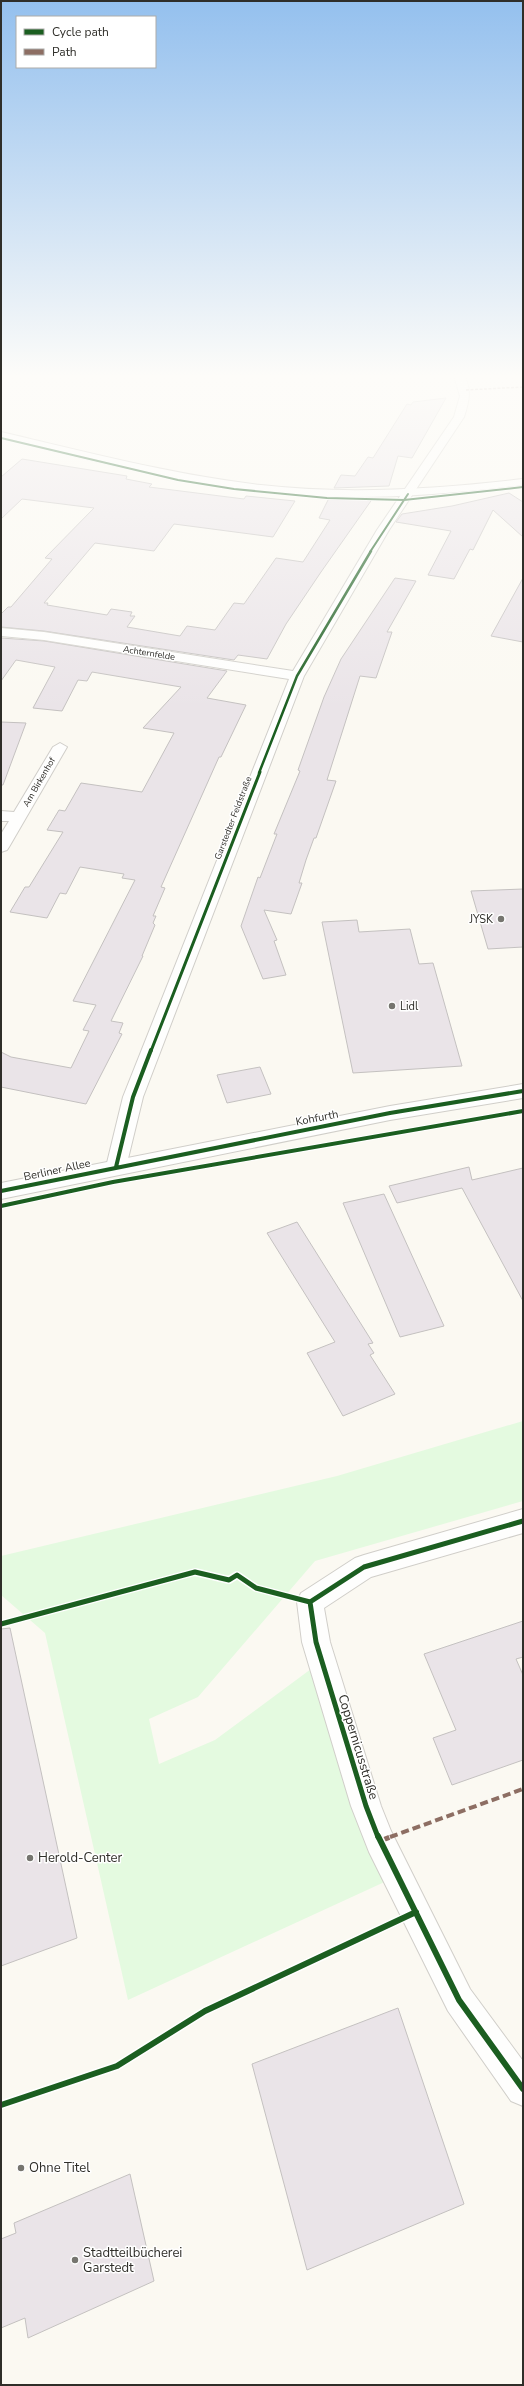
<svg xmlns="http://www.w3.org/2000/svg" width="524" height="2386" font-family="'Nunito Sans',sans-serif">
<style>
.green{fill:#e4fae0}
.building{fill:#eae4e8;stroke:#c4c1c0}
.lines{fill:none;stroke-linecap:round;stroke-linejoin:round}
.street-casing{stroke:#d0cec9;stroke-width:2}
.secondary-casing{stroke:#d0cec9;stroke-width:2}
.street{fill:#fefefd;fill-rule:evenodd}
.secondary{fill:#fefefd;fill-rule:evenodd}
.quiet-far2{stroke:#8d6e63;stroke-width:1.5;stroke-dasharray:3 1.5;stroke-linecap:butt}
.quiet-far1{stroke:#8d6e63;stroke-width:4;stroke-dasharray:8 4;stroke-linecap:butt}
.quiet{stroke:#8d6e63;stroke-width:5;stroke-dasharray:10 5;stroke-linecap:butt}
.cycleway-far5-casing{stroke:#fff;stroke-width:3.5}
.cycleway-far4-casing{stroke:#fff;stroke-width:4}
.cycleway-far3-casing{stroke:#fff;stroke-width:5}
.cycleway-far2-casing{stroke:#fff;stroke-width:6}
.cycleway-far1-casing{stroke:#fff;stroke-width:8}
.cycleway-casing{stroke:#fff;stroke-width:9}
.cycleway-far5{stroke:#1b5e20;stroke-width:2}
.cycleway-far4{stroke:#1b5e20;stroke-width:2.5}
.cycleway-far3{stroke:#1b5e20;stroke-width:3}
.cycleway-far2{stroke:#1b5e20;stroke-width:4}
.cycleway-far1{stroke:#1b5e20;stroke-width:5}
.cycleway{stroke:#1b5e20;stroke-width:6}
.poi-dot{fill:#76756f;stroke:#fff;stroke-width:1.5}
.labels{text-anchor:middle;dominant-baseline:central;stroke-width:3;stroke-linejoin:round;paint-order:stroke}
.far-street-label{font-size:9px;fill:#2f2e29;stroke:#fff}
.poi-label{font-size:11px;fill:#2f2e29;stroke:#fff;text-anchor:end}
.street-label{font-size:11px;fill:#2f2e29;stroke:#fff}
.near-street-label{font-size:13px;fill:#2f2e29;stroke:#fff}
.near-poi-label{font-size:13px;fill:#2f2e29;stroke:#fff;text-anchor:start}
</style>
<rect width="100%" height="100%" fill="#fbf9f2"/>
<path class="green" d="M 523,1421 L 523,1501 L 315,1561 L 198,1697 L 149,1719 L 159,1764 L 215,1740 L 311,1669 L 391,1879 L 128,2000 L 45,1633 L 1,1595 L 1,1556 L 337,1476 Z"/>
<path class="building" d="M 446,398 L 412,458 L 398,456 L 389,486 L 334,488 L 341,475 L 355,476 L 368,457 L 373,458 L 407,404 L 411,405 L 413,402 Z
M 22,459 L 127,476 L 126,479 L 152,484 L 149,487 L 244,499 L 246,496 L 295,501 L 273,537 L 174,524 L 154,551 L 95,543 L 44,603 L 48,603 L 47,605 L 107,615 L 111,609 L 132,612 L 130,616 L 135,616 L 127,627 L 180,636 L 187,626 L 215,630 L 234,603 L 244,604 L 276,558 L 303,562 L 330,520 L 319,518 L 329,498 L 373,498 L 321,572 L 286,624 L 267,659 L 238,655 L 234,660 L 44,631 L 1,627 L 1,614 L 8,607 L 11,607 L 52,559 L 45,558 L 94,508 L 22,499 L 1,519 L 1,477 Z
M 509,493 L 523,502 L 523,537 L 493,510 L 473,550 L 470,549 L 454,579 L 428,575 L 451,531 L 396,522 L 402,514 L 452,506 Z
M 395,578 L 416,581 L 387,632 L 392,632 L 376,678 L 360,676 L 327,780 L 336,781 L 316,838 L 314,838 L 306,860 L 299,883 L 302,883 L 291,914 L 264,910 L 277,940 L 274,941 L 286,975 L 263,979 L 241,926 L 258,877 L 260,878 L 277,834 L 274,834 L 300,771 L 298,770 L 324,697 L 341,659 Z
M 523,578 L 523,642 L 491,636 Z
M 1,638 L 44,641 L 227,671 L 207,698 L 246,705 L 221,757 L 219,757 L 161,887 L 165,888 L 153,916 L 156,916 L 153,923 L 155,925 L 142,956 L 143,956 L 111,1021 L 123,1023 L 119,1033 L 122,1034 L 86,1104 L 1,1087 L 1,1052 L 11,1057 L 71,1068 L 89,1031 L 83,1030 L 96,1005 L 73,1001 L 135,880 L 122,878 L 124,874 L 80,867 L 66,894 L 60,893 L 47,918 L 10,912 L 25,887 L 29,887 L 63,832 L 47,830 L 59,810 L 65,811 L 81,783 L 142,792 L 174,733 L 143,728 L 181,687 L 92,672 L 87,681 L 78,680 L 62,711 L 33,708 L 55,667 L 16,660 L 1,681 Z
M 1,722 L 26,723 L 3,785 L 1,785 Z
M 523,889 L 523,947 L 488,949 L 471,891 Z
M 357,920 L 359,932 L 410,929 L 419,964 L 433,963 L 462,1066 L 353,1073 L 322,922 Z
M 260,1067 L 271,1094 L 227,1103 L 217,1075 Z
M 469,1167 L 472,1180 L 523,1168 L 523,1301 L 462,1188 L 397,1203 L 389,1186 Z
M 384,1194 L 444,1326 L 400,1337 L 343,1203 Z
M 297,1222 L 373,1343 L 368,1344 L 374,1353 L 370,1355 L 395,1394 L 343,1416 L 307,1353 L 335,1342 L 267,1233 Z
M 523,1621 L 523,1657 L 516,1659 L 523,1675 L 523,1760 L 452,1785 L 433,1738 L 456,1730 L 424,1654 Z
M 10,1628 L 77,1938 L 1,1966 L 1,1629 Z
M 398,2008 L 464,2204 L 307,2270 L 252,2064 Z
M 130,2174 L 154,2281 L 28,2338 L 25,2318 L 1,2328 L 1,2239 L 16,2233 L 14,2223 Z"/>
<g class="lines">
<defs>
<path id="street" d="M 454,375 L 464,375 C 472,390 469,401 464,417 L 389,530 L 304,676 L 143,1097 L 126,1167 L 123,1172 L 116,1175 L 109,1172 L 106,1167 L 123,1097 L 289,679 L 44,640 L 1,636 L 1,628 L 44,632 L 293,671 L 377,530 L 454,417 L 460,396 Z
M 60,743 L 67,747 L 9,847 L 7,850 L 1,852 L 1,834 L 9,821 L 1,821 L 1,811 L 14,812 L 53,747 Z
M 523,1509 L 523,1533 L 371,1577 L 324,1608 L 330,1642 L 381,1806 L 391,1831 L 470,1989 L 523,2061 L 523,2106 L 511,2101 L 448,2011 L 369,1852 L 351,1806 L 302,1642 L 297,1602 L 301,1593 L 355,1558 L 364,1555 Z"/>
<path id="secondary" d="M 1,432 C 87,452 173,475 261,485 C 348,495 436,489 523,479 L 523,485 C 436,496 348,502 261,492 C 173,482 87,459 1,438 Z
M 523,1084 L 523,1098 L 390,1120 L 1,1199 L 1,1183 L 390,1106 Z"/>
</defs>
<use href="#street" class="street-casing"/>
<use href="#secondary" class="secondary-casing"/>
<use href="#street" class="street"/>
<use href="#secondary" class="secondary"/>
<path class="quiet-far2" d="M 466,390 L 523,387"/>
<path class="quiet-far1" d="M 390,1837 L 523,1789"/>
<path class="quiet" d="M 380,1841 L 393,1836"/>
<defs>
<path id="cycleway-far5" d="M 1,438 L 178,480 L 234,489 L 327,498 L 404,500 L 523,487
M 370,552 L 408,494"/>
<path id="cycleway-far4" d="M 259,773 L 297,676 L 371,551"/>
<path id="cycleway-far3" d="M 151,1051 L 260,772"/>
<path id="cycleway-far2" d="M 116,1167 L 133,1097 L 151,1050
M 1,1191 L 390,1113 L 523,1091
M 1,1206 L 113,1182 L 523,1111"/>
<path id="cycleway-far1" d="M 310,1602 L 316,1642 L 366,1806 L 378,1837
M 310,1602 L 364,1567 L 523,1521
M 1,1624 L 195,1572 L 229,1580 L 237,1575 L 256,1588 L 310,1602"/>
<path id="cycleway" d="M 378,1836 L 459,2000 L 523,2089
M 1,2105 L 117,2066 L 205,2011 L 416,1912"/>
</defs>
<use href="#cycleway-far5" class="cycleway-far5-casing"/>
<use href="#cycleway-far4" class="cycleway-far4-casing"/>
<use href="#cycleway-far3" class="cycleway-far3-casing"/>
<use href="#cycleway-far2" class="cycleway-far2-casing"/>
<use href="#cycleway-far1" class="cycleway-far1-casing"/>
<use href="#cycleway" class="cycleway-casing"/>
<use href="#cycleway-far5" class="cycleway-far5"/>
<use href="#cycleway-far4" class="cycleway-far4"/>
<use href="#cycleway-far3" class="cycleway-far3"/>
<use href="#cycleway-far2" class="cycleway-far2"/>
<use href="#cycleway-far1" class="cycleway-far1"/>
<use href="#cycleway" class="cycleway"/>
</g>
<linearGradient id="sky" x2="0" y2="1"><stop stop-color="#94c0ee"/><stop offset="0.53" stop-color="#fdfcf9"/><stop offset="1" stop-color="#fdfcf9" stop-opacity="0"/></linearGradient>
<rect width="524" height="709" fill="url(#sky)"/>
<g class="poi-dot">
<circle cx="501" cy="919" r="4"/>
<circle cx="392" cy="1006" r="4"/>
<circle cx="30" cy="1858" r="4"/>
<circle cx="21" cy="2168" r="4"/>
<circle cx="75" cy="2260" r="4"/>
</g>
<g class="labels">
<g class="far-street-label">
<text transform="translate(149 653) rotate(9)">Achternfelde</text>
<text transform="translate(39 782) rotate(-60)">Am Birkenhof</text>
<text transform="translate(233 818) rotate(-69)">Garstedter Feldstraße</text>
</g>
<g class="poi-label">
<text x="493" y="919">JYSK</text>
<text x="400" y="1006" text-anchor="start">Lidl</text>
</g>
<g class="street-label">
<text transform="translate(317 1118) rotate(-11)">Kohfurth</text>
<text transform="translate(57 1170) rotate(-12)">Berliner Allee</text>
</g>
<g class="near-street-label">
<text transform="translate(358 1747) rotate(73)">Coppernicusstraße</text>
</g>
<g class="near-poi-label">
<text x="38" y="1858">Herold-Center</text>
<text x="29" y="2168">Ohne Titel</text>
<text x="83" y="2253">Stadtteilbücherei<tspan x="83" dy="15">Garstedt</tspan></text>
</g>
</g>
<rect width="524" height="2386" fill="none" stroke="#2f2e29" stroke-width="4"/>
<rect x="16" y="16" width="140" height="52" fill="#ffffff" stroke="#acaba9"/>
<rect x="24" y="29" width="20" height="6" fill="#1b5e20" stroke="#acaba9"/>
<text x="52" y="36" font-size="12" fill="#2f2e29">Cycle path</text>
<rect x="24" y="49" width="20" height="6" fill="#8d6e63" stroke="#acaba9"/>
<text x="52" y="56" font-size="12" fill="#2f2e29">Path</text>
</svg>
